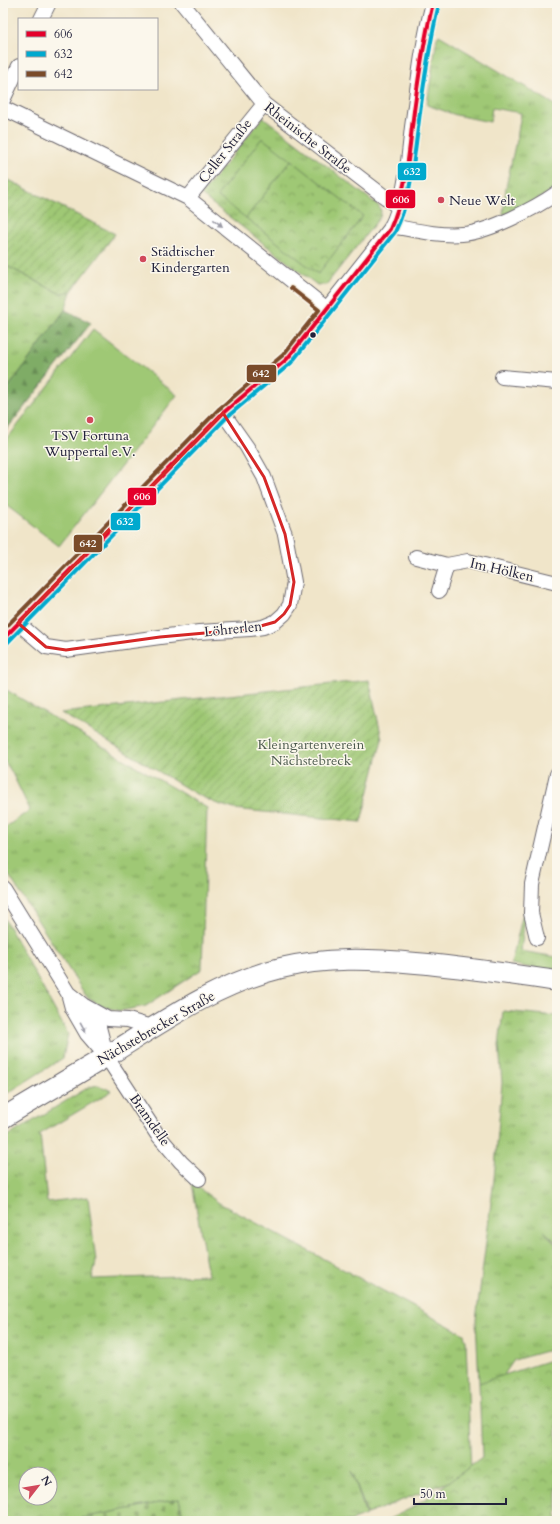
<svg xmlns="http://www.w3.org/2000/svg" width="560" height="1524" font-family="Cardo,serif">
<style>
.grass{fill:url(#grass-tufts);stroke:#607558;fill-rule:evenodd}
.forest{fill:url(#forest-firs);stroke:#506750}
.cemetery{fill:url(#cemetery-stones);stroke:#607558}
.park{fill:url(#park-crowns);stroke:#607558}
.garden{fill:url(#garden-furrows);stroke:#607558}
.pitch{fill:#9fc874;stroke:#607558}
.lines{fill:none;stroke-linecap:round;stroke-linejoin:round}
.minor-casing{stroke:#6a666d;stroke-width:16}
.secondary-casing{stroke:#6a666d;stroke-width:22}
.minor{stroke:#fff;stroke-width:14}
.secondary{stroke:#fff;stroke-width:20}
.bus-1-casing{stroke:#fbf7ec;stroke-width:7}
.bus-2-casing{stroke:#fbf7ec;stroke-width:7}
.bus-3-casing{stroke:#fbf7ec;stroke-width:7}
.bus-1{stroke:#e4002b;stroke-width:4}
.bus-2{stroke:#00a9ce;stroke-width:4}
.bus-3{stroke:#7a4b2a;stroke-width:4}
.oneway{fill:#9c9ca7}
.marked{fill:none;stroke:#d62828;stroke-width:3;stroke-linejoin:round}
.poi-dot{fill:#d1495b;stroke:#fbf7ec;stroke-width:1.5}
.bus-dot{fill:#22223b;stroke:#fbf7ec;stroke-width:1.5}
.labels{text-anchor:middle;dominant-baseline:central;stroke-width:3;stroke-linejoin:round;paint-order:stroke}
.street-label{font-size:14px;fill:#22223b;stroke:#fbf7ec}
.poi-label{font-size:14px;fill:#22223b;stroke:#fbf7ec;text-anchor:start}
.park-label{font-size:14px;fill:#4e5c4f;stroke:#fbf7ec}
.line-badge{stroke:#fbf7ec;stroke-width:1.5}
.badge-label{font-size:11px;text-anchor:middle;font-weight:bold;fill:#fff}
</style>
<defs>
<pattern id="grass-tufts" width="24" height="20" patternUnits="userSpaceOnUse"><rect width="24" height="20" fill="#9fc874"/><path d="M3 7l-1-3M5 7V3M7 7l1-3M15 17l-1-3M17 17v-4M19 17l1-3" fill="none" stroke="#81a260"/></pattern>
<pattern id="forest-firs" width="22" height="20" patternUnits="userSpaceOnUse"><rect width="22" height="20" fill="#7fac66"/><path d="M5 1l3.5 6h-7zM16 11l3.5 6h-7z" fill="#688c55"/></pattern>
<pattern id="cemetery-stones" width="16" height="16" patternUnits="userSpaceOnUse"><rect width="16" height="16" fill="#9fc874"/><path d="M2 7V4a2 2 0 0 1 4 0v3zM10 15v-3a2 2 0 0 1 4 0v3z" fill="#81a260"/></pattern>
<pattern id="park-crowns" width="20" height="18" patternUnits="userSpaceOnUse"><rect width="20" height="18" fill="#9fc874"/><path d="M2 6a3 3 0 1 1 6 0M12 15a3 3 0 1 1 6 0" fill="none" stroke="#81a260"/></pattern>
<pattern id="garden-furrows" width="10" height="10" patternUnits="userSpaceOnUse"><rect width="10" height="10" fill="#9fc874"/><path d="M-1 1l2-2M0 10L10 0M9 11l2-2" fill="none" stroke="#81a260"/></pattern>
</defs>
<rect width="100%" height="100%" fill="#fbf7ec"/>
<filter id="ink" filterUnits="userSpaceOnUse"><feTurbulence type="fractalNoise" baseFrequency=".025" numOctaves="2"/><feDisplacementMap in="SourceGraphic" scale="8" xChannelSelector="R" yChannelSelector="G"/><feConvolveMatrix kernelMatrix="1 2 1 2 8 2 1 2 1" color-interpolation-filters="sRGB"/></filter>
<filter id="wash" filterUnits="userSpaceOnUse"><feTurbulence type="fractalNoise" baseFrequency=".012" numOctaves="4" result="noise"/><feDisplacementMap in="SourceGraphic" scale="16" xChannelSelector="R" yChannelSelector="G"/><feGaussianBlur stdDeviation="0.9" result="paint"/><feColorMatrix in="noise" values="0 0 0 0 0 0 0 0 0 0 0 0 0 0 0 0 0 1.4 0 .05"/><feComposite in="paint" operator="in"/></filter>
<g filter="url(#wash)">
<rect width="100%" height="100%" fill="#f0e5c9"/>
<path class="grass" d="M 439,35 L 557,106 L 557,188 L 538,199 L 503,215 L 506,187 L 515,145 L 516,145 L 521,113 L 492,108 L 490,122 L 456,115 L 427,105 L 437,38 Z
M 263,117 L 379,206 L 381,211 L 380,217 L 326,285 L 317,285 L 201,195 Z
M 3,264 L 59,293 L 71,292 L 65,310 L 3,395 Z
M 3,688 L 207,808 L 202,969 L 146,1006 L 120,1011 L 101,1006 L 86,996 L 3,866 L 3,829 L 30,810 L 11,771 L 3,759 Z
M 524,909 L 526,909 L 521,951 L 557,957 L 557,973 L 511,964 Z
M 3,916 L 68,1034 L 63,1058 L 3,1096 Z
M 503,1011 L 557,1016 L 557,1243 L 544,1231 L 557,1245 L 557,1348 L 514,1360 L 499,1382 L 479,1383 L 476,1320 L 494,1179 L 502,1083 L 499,1045 Z
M 98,1085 L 112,1091 L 40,1134 L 47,1202 L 88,1197 L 96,1262 L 92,1279 L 208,1275 L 192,1183 L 219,1203 L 464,1334 L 466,1341 L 471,1473 L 367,1514 L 352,1471 L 366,1515 L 350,1521 L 184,1521 L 179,1499 L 67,1521 L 3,1521 L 3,1139 L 89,1087 ZM 26,1474 L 50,1474 L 50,1498 L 26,1498 Z"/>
<path class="forest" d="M 65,310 L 91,323 L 3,434 L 3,395 Z"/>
<path class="cemetery" d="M 179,1499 L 184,1521 L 67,1521 Z"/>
<path class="park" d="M 291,160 L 363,216 L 318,274 L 246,218 Z
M 557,1358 L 557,1521 L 385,1521 L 414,1507 L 482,1458 L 479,1383 Z"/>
<path class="garden" d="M 3,177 L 115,234 L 71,292 L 59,293 L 3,264 Z
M 369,680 L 382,739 L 361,822 L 234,809 L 215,803 L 196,794 L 61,713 Z"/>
<path class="pitch" d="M 262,138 L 291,160 L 246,218 L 217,196 Z
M 93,329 L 177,395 L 59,546 L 3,503 L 3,444 Z"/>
</g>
<g filter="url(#ink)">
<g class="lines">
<defs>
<path id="minor" d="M 182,3 L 264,104 L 398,207
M 41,19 L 49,3
M 3,100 L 19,66
M 3,108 L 188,198 L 327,309
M 188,198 L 264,104
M 391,226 C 414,230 439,236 462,234 C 487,233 536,208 557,193
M 502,377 L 557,382
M 416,557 L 447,565 L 468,561 L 557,583
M 439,591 L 447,565
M 18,623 L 46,647 L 66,650 L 160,637 L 199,632 L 250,629 L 263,627 L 275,622 L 284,614 L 290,605 L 294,582 L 285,534 L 264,477 L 247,447 L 223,413
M 3,639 L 137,500 L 223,413 L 287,359 L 390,229 C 406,198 408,161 412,127 C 418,85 422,44 433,3
M 3,888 L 68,993 L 72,1008 L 87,1034 L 106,1056 L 157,1134 L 181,1162 L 199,1179
M 537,938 L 531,913 L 532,884 L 557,774
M 68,993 L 83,1005 L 108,1019 L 128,1020 L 151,1027
M 86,1009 L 99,1027 L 106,1054"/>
<path id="secondary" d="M 3,1118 C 39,1096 76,1075 112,1053 C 165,1020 219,983 281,968 C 325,957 371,959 416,963 C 463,967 510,974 557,981"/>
</defs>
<use href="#minor" class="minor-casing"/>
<use href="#secondary" class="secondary-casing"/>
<use href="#minor" class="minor"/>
<use href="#secondary" class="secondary"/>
<defs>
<path id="bus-1" d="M 3,639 L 223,413 L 287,359 L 390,229 C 405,196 408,162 412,127 C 417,86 423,44 433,3"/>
<path id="bus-2" d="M 7,643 L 227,417 L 291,363 L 395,232 C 411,199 413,164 418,128 C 423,87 429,45 439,4"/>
<path id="bus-3" d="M 3,630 L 219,409 L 283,355 L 319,310 L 291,288"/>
</defs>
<use href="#bus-1" class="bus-1-casing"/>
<use href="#bus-2" class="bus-2-casing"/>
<use href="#bus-3" class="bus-3-casing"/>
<use href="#bus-1" class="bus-1"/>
<use href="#bus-2" class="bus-2"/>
<use href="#bus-3" class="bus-3"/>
</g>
<defs><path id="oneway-solid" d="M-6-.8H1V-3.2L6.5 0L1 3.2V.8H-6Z"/></defs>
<g class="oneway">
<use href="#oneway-solid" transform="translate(218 223) rotate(38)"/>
<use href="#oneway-solid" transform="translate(83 1027) rotate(61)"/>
</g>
</g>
<path class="marked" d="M 223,413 L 264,477 L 285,534 L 294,582 L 290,605 L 284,614 L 275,622 L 250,629 L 160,637 L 66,650 L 46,647 L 18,623 Z"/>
<g class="poi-dot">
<circle cx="441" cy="200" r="4"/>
<circle cx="143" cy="259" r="4"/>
<circle cx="90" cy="420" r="4"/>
</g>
<circle class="bus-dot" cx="313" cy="335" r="3.5"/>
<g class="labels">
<g class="street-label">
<text transform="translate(308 138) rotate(38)">Rheinische Straße</text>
<text transform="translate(225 151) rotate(-52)">Celler Straße</text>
<text transform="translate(502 570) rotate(13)">Im Hölken</text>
<text transform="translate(233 629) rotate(-6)">Löhrerlen</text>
<text transform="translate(156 1028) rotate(-30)">Nächstebrecker Straße</text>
<text transform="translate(150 1120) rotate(55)">Bramdelle</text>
</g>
<g class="poi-label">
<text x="449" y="200">Neue Welt</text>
<text x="151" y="251">Städtischer<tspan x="151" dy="16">Kindergarten</tspan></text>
<text x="90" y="435" text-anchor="middle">TSV Fortuna<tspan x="90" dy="16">Wuppertal e.V.</tspan></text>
</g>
<g class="park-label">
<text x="311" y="744">Kleingartenverein<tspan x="311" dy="16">Nächstebreck</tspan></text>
</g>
</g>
<g class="line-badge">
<rect x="397" y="162" width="30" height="19" rx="4" fill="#00a9ce"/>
<rect x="385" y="189" width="31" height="20" rx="4" fill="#e4002b"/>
<rect x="246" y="364" width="31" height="19" rx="4" fill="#7a4b2a"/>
<rect x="127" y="487" width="30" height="19" rx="4" fill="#e4002b"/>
<rect x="110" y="512" width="31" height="19" rx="4" fill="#00a9ce"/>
<rect x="73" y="534" width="30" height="19" rx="4" fill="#7a4b2a"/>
</g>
<g class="badge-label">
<text x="412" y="175">632</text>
<text x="401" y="203">606</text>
<text x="261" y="377">642</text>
<text x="142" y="500">606</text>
<text x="125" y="525">632</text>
<text x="88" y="547">642</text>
</g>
<rect width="560" height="1524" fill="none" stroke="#fbf7ec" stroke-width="16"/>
<rect x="18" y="18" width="140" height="72" fill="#fbf7ec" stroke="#a4a2a5"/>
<rect x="26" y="31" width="20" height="6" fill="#e4002b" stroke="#a4a2a5"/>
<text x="54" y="38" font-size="12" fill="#22223b">606</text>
<rect x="26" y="51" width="20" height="6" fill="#00a9ce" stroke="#a4a2a5"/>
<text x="54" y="58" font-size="12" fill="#22223b">632</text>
<rect x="26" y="71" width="20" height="6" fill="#7a4b2a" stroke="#a4a2a5"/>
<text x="54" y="78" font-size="12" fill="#22223b">642</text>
<g transform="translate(38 1486) rotate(59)"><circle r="19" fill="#fbf7ec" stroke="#a4a2a5"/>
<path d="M0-3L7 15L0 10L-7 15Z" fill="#d1495b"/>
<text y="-6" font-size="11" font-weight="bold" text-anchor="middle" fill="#22223b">N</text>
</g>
<path d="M414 1498v6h92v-6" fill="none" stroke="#22223b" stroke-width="2"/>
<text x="420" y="1498" font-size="12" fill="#22223b" stroke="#fbf7ec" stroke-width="3" paint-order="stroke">50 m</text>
</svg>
